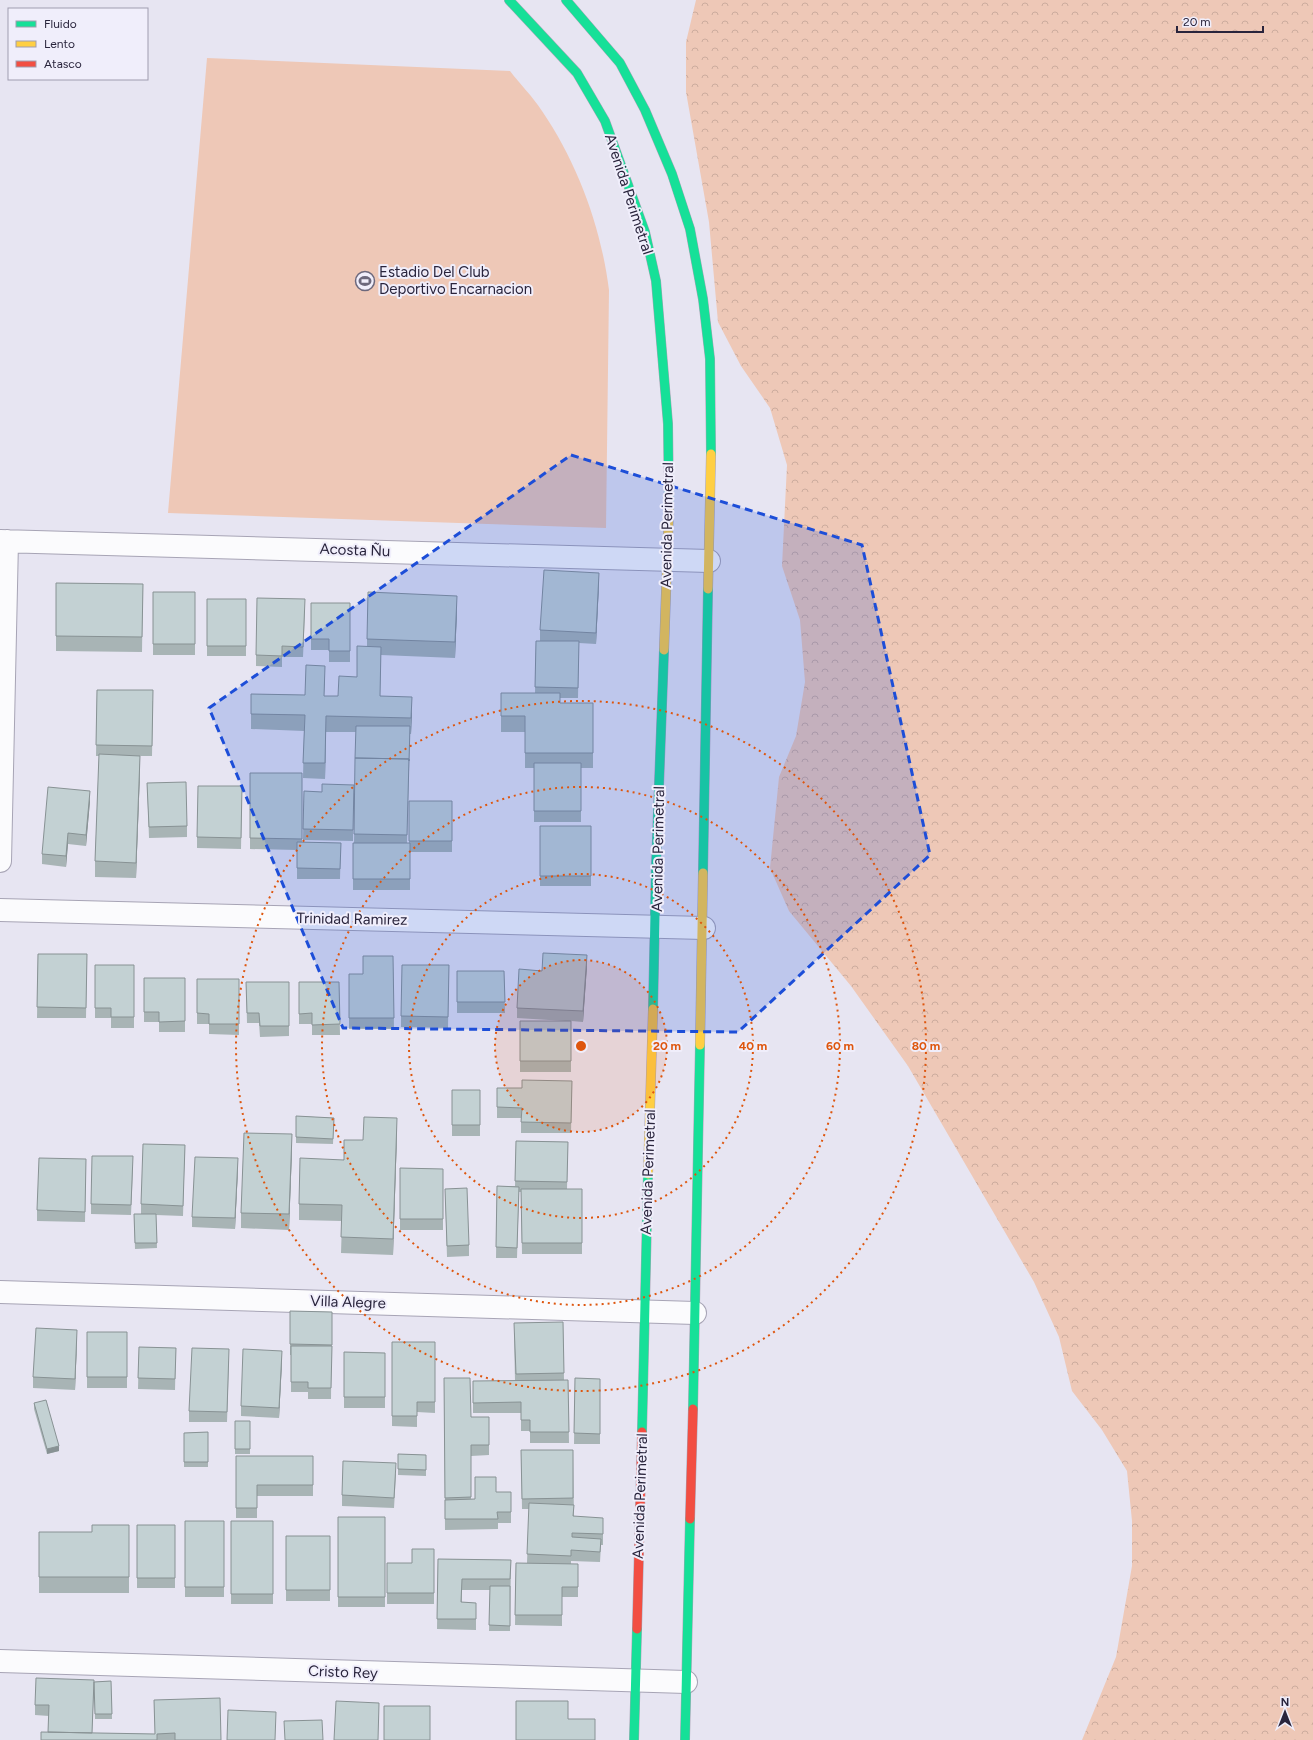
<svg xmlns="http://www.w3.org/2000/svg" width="1313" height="1740" font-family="Figtree,sans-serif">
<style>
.forest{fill:url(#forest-crowns)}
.park{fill:#eec8b7}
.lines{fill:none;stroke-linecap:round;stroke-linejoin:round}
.street-casing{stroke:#a7a4b5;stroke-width:24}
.fast-casing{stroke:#a7a4b5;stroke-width:10}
.slow-casing{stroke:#a7a4b5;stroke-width:10}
.jam-casing{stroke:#a7a4b5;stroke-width:10}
.street{stroke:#fbfbfd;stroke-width:22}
.fast{stroke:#16e098;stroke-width:9}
.slow{stroke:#ffcf43;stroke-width:9}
.jam{stroke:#f24e42;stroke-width:9}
.wall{fill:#a8b4b5}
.shaded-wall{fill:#889294}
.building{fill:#c3d1d3;stroke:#889294}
.marked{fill:#1d4ed8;fill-opacity:0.2;stroke:#1d4ed8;stroke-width:3;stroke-dasharray:8 5;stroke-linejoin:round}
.ring{fill:none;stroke:#de560e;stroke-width:2;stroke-dasharray:2 4}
.labels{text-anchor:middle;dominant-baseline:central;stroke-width:4;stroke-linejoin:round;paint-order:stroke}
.street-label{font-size:15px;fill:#29243c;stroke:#f0eefb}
.poi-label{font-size:15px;fill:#29243c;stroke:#f0eefb;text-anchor:start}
.centre{fill:#de560e;stroke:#f0eefb;stroke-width:2}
.ring-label{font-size:12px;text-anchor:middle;font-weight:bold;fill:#de560e;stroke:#f0eefb;stroke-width:4;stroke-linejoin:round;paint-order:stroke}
</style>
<defs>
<pattern id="forest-crowns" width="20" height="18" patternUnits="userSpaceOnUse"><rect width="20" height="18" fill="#eec8b7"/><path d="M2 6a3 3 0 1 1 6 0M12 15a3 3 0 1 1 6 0" fill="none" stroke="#ccac9e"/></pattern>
</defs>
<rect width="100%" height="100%" fill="#e7e5f2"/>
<path class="forest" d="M 696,0 L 1313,0 L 1313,1740 L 1082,1740 L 1116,1657 L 1132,1566 L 1132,1521 L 1127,1471 L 1102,1430 L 1072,1391 L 1059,1337 L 1034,1282 L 908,1066 L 851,986 L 789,911 L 770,868 L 779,777 L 796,736 L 805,682 L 800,620 L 782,566 L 787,465 L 770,408 L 741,366 L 718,322 L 709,222 L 686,92 L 686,42 Z"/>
<path class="park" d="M 207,58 L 510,71 C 520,84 533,97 542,111 C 578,164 601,227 609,290 L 606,528 L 168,513 Z"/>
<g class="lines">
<defs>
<path id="street" d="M 0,541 L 709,561
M 0,861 L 7,541
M 0,910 L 704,928
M 0,1292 L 695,1313
M 0,1661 L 686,1682"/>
<path id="fast" d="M 509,0 L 577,73 L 605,121 L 645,232 L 656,281 L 668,424 L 669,508
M 566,0 L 620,63 L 645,110 L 672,174 L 690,229 L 703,299 L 710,359 L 711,454
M 703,873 L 708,589
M 653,1009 L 656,867 L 664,650
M 693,1409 L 700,1045
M 642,1432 L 648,1174
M 634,1740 L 637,1629
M 685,1740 L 690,1519"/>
<path id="slow" d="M 708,589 L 711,454
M 664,650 L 669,508
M 700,1045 L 703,873
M 648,1174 L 653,1009"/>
<path id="jam" d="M 690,1519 L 693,1409
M 637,1629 L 642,1432"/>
</defs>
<use href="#street" class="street-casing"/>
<use href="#fast" class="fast-casing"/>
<use href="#slow" class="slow-casing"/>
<use href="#jam" class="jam-casing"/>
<use href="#street" class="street"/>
<use href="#fast" class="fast"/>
<use href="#slow" class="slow"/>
<use href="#jam" class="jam"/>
</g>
<path class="wall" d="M 56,583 L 143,584 L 142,652 L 56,651 Z
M 599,584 L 596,644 L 579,643 L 578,698 L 560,698 L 560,703 L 593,703 L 593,768 L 581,768 L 581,822 L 534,822 L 534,768 L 525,768 L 525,732 L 501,732 L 501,693 L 535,693 L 536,641 L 540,641 L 540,630 Z
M 153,592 L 195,592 L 195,655 L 153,655 Z
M 207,599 L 246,599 L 246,656 L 207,656 Z
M 311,603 L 350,603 L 350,662 L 329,662 L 329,650 L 311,650 Z
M 305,610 L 303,657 L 282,657 L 282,667 L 256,666 L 256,655 Z
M 457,611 L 455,658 L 381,655 L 380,696 L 412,713 L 411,734 L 410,734 L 409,772 L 407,843 L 409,843 L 409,801 L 452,801 L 452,852 L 410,852 L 410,890 L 353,890 L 353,843 L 354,843 L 356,732 L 326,732 L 325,779 L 303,778 L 304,731 L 251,729 L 251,694 L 305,695 L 325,682 L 324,696 L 338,696 L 357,677 L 367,647 L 367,639 Z
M 97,690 L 153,701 L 152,756 L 140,756 L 140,772 L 136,878 L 95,877 L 95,861 L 99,756 L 96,756 Z
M 250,773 L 302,773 L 302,842 L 341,843 L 340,879 L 297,879 L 297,850 L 250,849 Z
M 147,783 L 187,826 L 187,837 L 149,838 Z
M 354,785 L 353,841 L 303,840 L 304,791 L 322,792 Z
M 242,797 L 241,849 L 197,848 L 197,837 Z
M 90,801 L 86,846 L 68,844 L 66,867 L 42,864 L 42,854 Z
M 540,826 L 591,826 L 591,886 L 540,886 Z
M 38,954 L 87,954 L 86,1018 L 37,1018 Z
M 393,956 L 394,1029 L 349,1029 L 349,974 L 363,974 Z
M 95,965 L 134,965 L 134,1028 L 111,1028 L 111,1018 L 95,1018 Z
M 449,965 L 448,1028 L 401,1027 L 401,1016 Z
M 587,966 L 583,1022 L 571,1021 L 571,1072 L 520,1072 L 520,1021 L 565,1021 L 517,1018 L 517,1008 L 542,971 Z
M 457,971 L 504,971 L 505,1013 L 457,1013 Z
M 144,978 L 185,978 L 185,1032 L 159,1032 L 159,1022 L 144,1022 Z
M 197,979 L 239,979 L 239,1035 L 209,1034 L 209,1024 L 197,1024 Z
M 246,982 L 289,982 L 289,1036 L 260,1037 L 259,1023 L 247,1023 Z
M 299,982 L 339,982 L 340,1035 L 312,1035 L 312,1024 L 299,1024 Z
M 572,1081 L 571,1133 L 521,1133 L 521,1118 L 497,1118 L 497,1088 L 522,1088 Z
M 452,1090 L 480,1090 L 480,1136 L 452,1136 Z
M 296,1116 L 334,1118 L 333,1144 L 296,1143 Z
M 397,1134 L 393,1255 L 341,1253 L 342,1221 L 299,1220 L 299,1204 L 363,1140 Z
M 516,1141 L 568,1142 L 567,1189 L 582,1189 L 582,1254 L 522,1254 L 521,1192 L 519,1192 L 517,1258 L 496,1258 L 497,1186 L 515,1186 Z
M 185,1145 L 183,1216 L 156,1215 L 157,1248 L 135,1249 L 134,1214 L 141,1214 L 141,1204 Z
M 292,1150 L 289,1230 L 241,1228 L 241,1213 Z
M 86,1159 L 85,1222 L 37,1221 L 37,1210 Z
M 133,1167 L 131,1215 L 91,1214 L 91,1204 Z
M 400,1168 L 443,1169 L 443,1230 L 400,1230 Z
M 238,1169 L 235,1229 L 192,1227 L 192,1217 Z
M 445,1189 L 469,1245 L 469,1256 L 447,1257 Z
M 290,1311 L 332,1312 L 331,1399 L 308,1399 L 308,1392 L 291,1392 L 291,1355 L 290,1355 Z
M 563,1322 L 564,1380 L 568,1380 L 569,1443 L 530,1443 L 530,1431 L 521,1431 L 521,1413 L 473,1413 L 473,1381 L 515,1381 L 514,1333 Z
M 87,1332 L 127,1332 L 127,1388 L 87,1388 Z
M 77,1341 L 75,1390 L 33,1388 L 33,1377 Z
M 392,1342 L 435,1342 L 435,1413 L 417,1412 L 417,1427 L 392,1426 Z
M 139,1347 L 176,1348 L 175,1390 L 138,1389 Z
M 344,1352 L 385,1353 L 385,1408 L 344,1408 Z
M 229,1360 L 227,1422 L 189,1422 L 189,1411 Z
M 282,1362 L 279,1418 L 241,1416 L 241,1406 Z
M 444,1378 L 489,1445 L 489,1455 L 471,1456 L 471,1499 L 475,1499 L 496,1492 L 511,1492 L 511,1523 L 498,1523 L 498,1529 L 445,1530 Z
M 575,1378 L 600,1379 L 600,1444 L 574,1444 Z
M 34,1403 L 59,1451 L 47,1454 L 34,1409 Z
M 235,1421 L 250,1421 L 250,1454 L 235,1454 Z
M 208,1432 L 208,1467 L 184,1467 L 184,1433 Z
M 521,1450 L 573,1450 L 574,1516 L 603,1528 L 603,1545 L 601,1545 L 600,1562 L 571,1561 L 571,1564 L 578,1564 L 578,1597 L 562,1597 L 562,1626 L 515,1625 L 516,1563 L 527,1563 L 529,1509 L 522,1509 Z
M 398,1454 L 426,1455 L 426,1476 L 398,1475 Z
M 236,1456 L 313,1456 L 313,1496 L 257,1496 L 257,1518 L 236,1518 Z
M 396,1474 L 394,1508 L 342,1506 L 342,1495 Z
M 338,1517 L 385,1517 L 385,1607 L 338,1607 Z
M 185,1521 L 224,1521 L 224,1597 L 185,1597 Z
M 231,1521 L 273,1521 L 273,1604 L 231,1604 Z
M 129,1525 L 129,1593 L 39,1593 L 39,1532 L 92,1532 Z
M 137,1525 L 175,1525 L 175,1588 L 137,1588 Z
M 286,1536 L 330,1536 L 330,1601 L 286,1601 Z
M 434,1549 L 434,1604 L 387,1604 L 387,1563 L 412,1563 Z
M 438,1559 L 511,1560 L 510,1631 L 489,1631 L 490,1590 L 462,1590 L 462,1602 L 476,1603 L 476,1630 L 437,1629 Z
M 111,1681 L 112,1719 L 95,1719 L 94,1682 Z
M 94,1690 L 92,1733 L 155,1734 L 154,1700 L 221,1740 L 41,1740 L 48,1733 L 49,1716 L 35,1715 L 35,1705 Z"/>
<path class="shaded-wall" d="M 599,573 L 599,584 L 596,644 L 596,633 Z
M 457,596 L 457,611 L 455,658 L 455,642 Z
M 412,697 L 412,713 L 411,734 L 411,718 Z
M 326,716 L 326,732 L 325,779 L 325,763 Z
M 140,756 L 140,772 L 136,878 L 136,863 Z
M 90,791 L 90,801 L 86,846 L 86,835 Z
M 68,833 L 68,844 L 66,867 L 66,856 Z
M 587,955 L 587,966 L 583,1022 L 583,1011 Z
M 397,1118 L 397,1134 L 393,1255 L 393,1239 Z
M 292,1134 L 292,1150 L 289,1230 L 289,1214 Z
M 238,1158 L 238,1169 L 235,1229 L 235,1218 Z
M 77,1330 L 77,1341 L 75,1390 L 75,1379 Z
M 282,1351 L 282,1362 L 279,1418 L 279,1408 Z
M 59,1446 L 59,1451 L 47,1454 L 47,1449 Z"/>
<path class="building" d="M 544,570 L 599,573 L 596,633 L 540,630 Z
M 56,583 L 143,584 L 142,637 L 56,636 Z
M 153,592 L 195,592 L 195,644 L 153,644 Z
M 368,592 L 457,596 L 455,642 L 367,639 Z
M 257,598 L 305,599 L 303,647 L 282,646 L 282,656 L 256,655 Z
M 207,599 L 246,599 L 246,646 L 207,646 Z
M 311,603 L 350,603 L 350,651 L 329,651 L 329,639 L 311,639 Z
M 536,641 L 579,641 L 578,688 L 535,687 Z
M 357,646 L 381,647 L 380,696 L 412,697 L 411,718 L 326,716 L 325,763 L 303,763 L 305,715 L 251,714 L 251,694 L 305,695 L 306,665 L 325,666 L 324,696 L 338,696 L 339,676 L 357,677 Z
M 97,690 L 153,690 L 152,746 L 96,745 Z
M 501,693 L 560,693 L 560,703 L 593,703 L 593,753 L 525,753 L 525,716 L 501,716 Z
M 356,726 L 410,726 L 409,761 L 409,759 L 355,758 Z
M 99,754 L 140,756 L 136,863 L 95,861 Z
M 355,758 L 409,759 L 407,835 L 354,834 Z
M 534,763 L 581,763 L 581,811 L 534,811 Z
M 250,773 L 302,773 L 302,839 L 250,838 Z
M 186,782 L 187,826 L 149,827 L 147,783 Z
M 322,784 L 354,785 L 353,830 L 303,829 L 304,791 L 322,792 Z
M 198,786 L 242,786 L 241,838 L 197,837 Z
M 48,787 L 90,791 L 86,835 L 68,833 L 66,856 L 42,854 Z
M 409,801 L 452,801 L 452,841 L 409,841 Z
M 540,826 L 591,826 L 591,876 L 540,876 Z
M 297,842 L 341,843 L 340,869 L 297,868 Z
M 353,843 L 410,843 L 410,879 L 353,879 Z
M 543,953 L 587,955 L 583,1011 L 517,1008 L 519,969 L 542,971 Z
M 38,954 L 87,954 L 86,1008 L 37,1007 Z
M 363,956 L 393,956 L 394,1018 L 349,1018 L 349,974 L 363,974 Z
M 95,965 L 134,965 L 134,1017 L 111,1017 L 111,1008 L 95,1008 Z
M 402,965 L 449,965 L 448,1017 L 401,1016 Z
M 457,971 L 504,971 L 505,1002 L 457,1002 Z
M 144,978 L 185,978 L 185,1021 L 159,1022 L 159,1012 L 144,1012 Z
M 197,979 L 239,979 L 239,1024 L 209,1024 L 209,1014 L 197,1013 Z
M 246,982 L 289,982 L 289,1026 L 260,1026 L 259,1013 L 247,1013 Z
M 299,982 L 339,982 L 340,1024 L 312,1025 L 312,1013 L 299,1014 Z
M 520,1021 L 571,1021 L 571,1061 L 520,1061 Z
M 522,1080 L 572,1081 L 571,1123 L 521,1122 L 522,1108 L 497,1107 L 497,1088 L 522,1088 Z
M 452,1090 L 480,1090 L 480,1125 L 452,1125 Z
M 296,1116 L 334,1118 L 333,1139 L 296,1137 Z
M 364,1117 L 397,1118 L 393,1239 L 341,1237 L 342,1205 L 299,1204 L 300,1158 L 344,1160 L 344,1140 L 363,1140 Z
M 244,1133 L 292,1134 L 289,1214 L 241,1213 Z
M 516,1141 L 568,1142 L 567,1182 L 515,1181 Z
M 143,1144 L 185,1145 L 183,1206 L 141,1204 Z
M 92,1156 L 133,1156 L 131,1205 L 91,1204 Z
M 195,1157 L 238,1158 L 235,1218 L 192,1217 Z
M 39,1158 L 86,1159 L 85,1212 L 37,1210 Z
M 400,1168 L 443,1169 L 443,1219 L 400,1219 Z
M 497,1186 L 519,1187 L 517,1248 L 496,1247 Z
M 467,1188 L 469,1245 L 447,1246 L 445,1189 Z
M 521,1189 L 582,1189 L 582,1243 L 522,1243 Z
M 134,1214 L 156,1214 L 157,1243 L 135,1243 Z
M 290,1311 L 332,1312 L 332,1345 L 290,1344 Z
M 563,1322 L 564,1373 L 516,1374 L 514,1323 Z
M 36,1328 L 77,1330 L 75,1379 L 33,1377 Z
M 87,1332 L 127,1332 L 127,1377 L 87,1377 Z
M 392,1342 L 435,1342 L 435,1402 L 417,1402 L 417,1416 L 392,1416 Z
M 291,1346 L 332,1346 L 331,1388 L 308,1388 L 308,1382 L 291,1382 Z
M 139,1347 L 176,1348 L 175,1379 L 138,1378 Z
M 192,1348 L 229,1349 L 227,1412 L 189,1411 Z
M 243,1349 L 282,1351 L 279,1408 L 241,1406 Z
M 344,1352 L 385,1353 L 385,1397 L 344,1397 Z
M 444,1378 L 470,1378 L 471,1417 L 489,1417 L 489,1445 L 471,1445 L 471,1497 L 445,1498 Z
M 575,1378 L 600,1379 L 600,1434 L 574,1433 Z
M 568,1380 L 569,1432 L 530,1432 L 530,1420 L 521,1420 L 521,1402 L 473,1403 L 473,1381 Z
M 46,1400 L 59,1446 L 47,1449 L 34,1403 Z
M 235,1421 L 250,1421 L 250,1449 L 235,1449 Z
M 208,1432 L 208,1462 L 184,1462 L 184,1433 Z
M 521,1450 L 573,1450 L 573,1498 L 522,1499 Z
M 398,1454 L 426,1455 L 426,1470 L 398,1469 Z
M 236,1456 L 313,1456 L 313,1485 L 257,1485 L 257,1508 L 236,1508 Z
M 343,1461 L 396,1463 L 394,1498 L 342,1495 Z
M 475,1477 L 496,1477 L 496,1492 L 511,1492 L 511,1512 L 497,1512 L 498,1519 L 445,1519 L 445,1500 L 475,1499 Z
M 529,1503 L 574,1505 L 573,1516 L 603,1518 L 603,1534 L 572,1533 L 572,1537 L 601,1539 L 600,1552 L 571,1550 L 571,1556 L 527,1554 Z
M 338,1517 L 385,1517 L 385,1597 L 338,1597 Z
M 185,1521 L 224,1521 L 224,1587 L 185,1587 Z
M 231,1521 L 273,1521 L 273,1594 L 231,1594 Z
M 92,1525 L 129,1525 L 129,1577 L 39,1577 L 39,1532 L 92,1532 Z
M 137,1525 L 175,1525 L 175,1578 L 137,1578 Z
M 286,1536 L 330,1536 L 330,1590 L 286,1590 Z
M 412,1549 L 434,1549 L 434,1593 L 387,1593 L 387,1563 L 412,1563 Z
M 438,1559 L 511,1560 L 510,1579 L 462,1579 L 461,1602 L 476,1603 L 476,1619 L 437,1619 Z
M 516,1563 L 578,1564 L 578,1587 L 562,1587 L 562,1615 L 515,1615 Z
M 490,1586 L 510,1586 L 510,1626 L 489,1625 Z
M 36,1678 L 94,1680 L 92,1733 L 48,1732 L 49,1705 L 35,1705 Z
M 111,1681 L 112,1714 L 95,1714 L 94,1682 Z
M 220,1698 L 221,1740 L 175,1740 L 175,1733 L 157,1734 L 157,1740 L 41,1740 L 41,1732 L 155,1734 L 154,1700 Z
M 336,1701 L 379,1703 L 378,1740 L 334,1740 Z
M 516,1701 L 568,1701 L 568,1719 L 595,1719 L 595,1740 L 516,1740 Z
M 384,1706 L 430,1706 L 430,1740 L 384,1740 Z
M 228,1710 L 276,1712 L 275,1740 L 227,1740 Z
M 322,1720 L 323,1740 L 285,1740 L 284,1721 Z"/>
<path class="marked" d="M 571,455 L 862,545 L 930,855 L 738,1032 L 343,1028 L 209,708 Z"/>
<circle cx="581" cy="1046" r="86" fill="#de560e" fill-opacity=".12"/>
<g class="ring">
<circle cx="581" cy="1046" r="86"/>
<circle cx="581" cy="1046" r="172"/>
<circle cx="581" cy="1046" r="259"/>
<circle cx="581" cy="1046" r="345"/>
</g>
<defs>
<symbol id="stadium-ring" viewBox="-11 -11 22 22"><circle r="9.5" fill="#f0eefb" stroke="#6c687c" stroke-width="1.5"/><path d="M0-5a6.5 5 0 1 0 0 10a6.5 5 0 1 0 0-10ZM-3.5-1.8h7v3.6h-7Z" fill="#6c687c"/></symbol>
</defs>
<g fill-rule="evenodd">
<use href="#stadium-ring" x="354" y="270" width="22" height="22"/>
</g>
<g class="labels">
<g class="street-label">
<text transform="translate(629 194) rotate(72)">Avenida Perimetral</text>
<text transform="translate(667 525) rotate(-89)">Avenida Perimetral</text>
<text transform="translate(355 550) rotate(2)">Acosta Ñu</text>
<text transform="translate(658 849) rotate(-89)">Avenida Perimetral</text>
<text transform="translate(352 919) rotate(1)">Trinidad Ramirez</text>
<text transform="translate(648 1172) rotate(-88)">Avenida Perimetral</text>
<text transform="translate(348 1302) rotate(2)">Villa Alegre</text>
<text transform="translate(640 1496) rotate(-88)">Avenida Perimetral</text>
<text transform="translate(343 1672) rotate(2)">Cristo Rey</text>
</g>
<g class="poi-label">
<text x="379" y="272">Estadio Del Club<tspan x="379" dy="17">Deportivo Encarnacion</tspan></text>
</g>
</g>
<circle cx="581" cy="1046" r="6" class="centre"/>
<g class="ring-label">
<text x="667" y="1050">20 m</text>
<text x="753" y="1050">40 m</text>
<text x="840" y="1050">60 m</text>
<text x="926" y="1050">80 m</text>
</g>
<rect x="8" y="8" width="140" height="72" fill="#f0eefb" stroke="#a09daf"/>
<rect x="16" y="21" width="20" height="6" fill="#16e098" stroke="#a09daf"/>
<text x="44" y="28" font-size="12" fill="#29243c">Fluido</text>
<rect x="16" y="41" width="20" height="6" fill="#ffcf43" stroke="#a09daf"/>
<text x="44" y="48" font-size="12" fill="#29243c">Lento</text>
<rect x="16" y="61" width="20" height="6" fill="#f24e42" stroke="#a09daf"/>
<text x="44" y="68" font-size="12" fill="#29243c">Atasco</text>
<g transform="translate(1285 1712)" stroke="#f0eefb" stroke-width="3" paint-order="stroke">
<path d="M0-3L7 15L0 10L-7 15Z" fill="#29243c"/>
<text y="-6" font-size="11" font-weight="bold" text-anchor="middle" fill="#29243c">N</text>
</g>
<path d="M1177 26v6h86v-6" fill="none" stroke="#29243c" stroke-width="2"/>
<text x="1183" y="26" font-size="12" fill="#29243c" stroke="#f0eefb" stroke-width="3" paint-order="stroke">20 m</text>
</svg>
